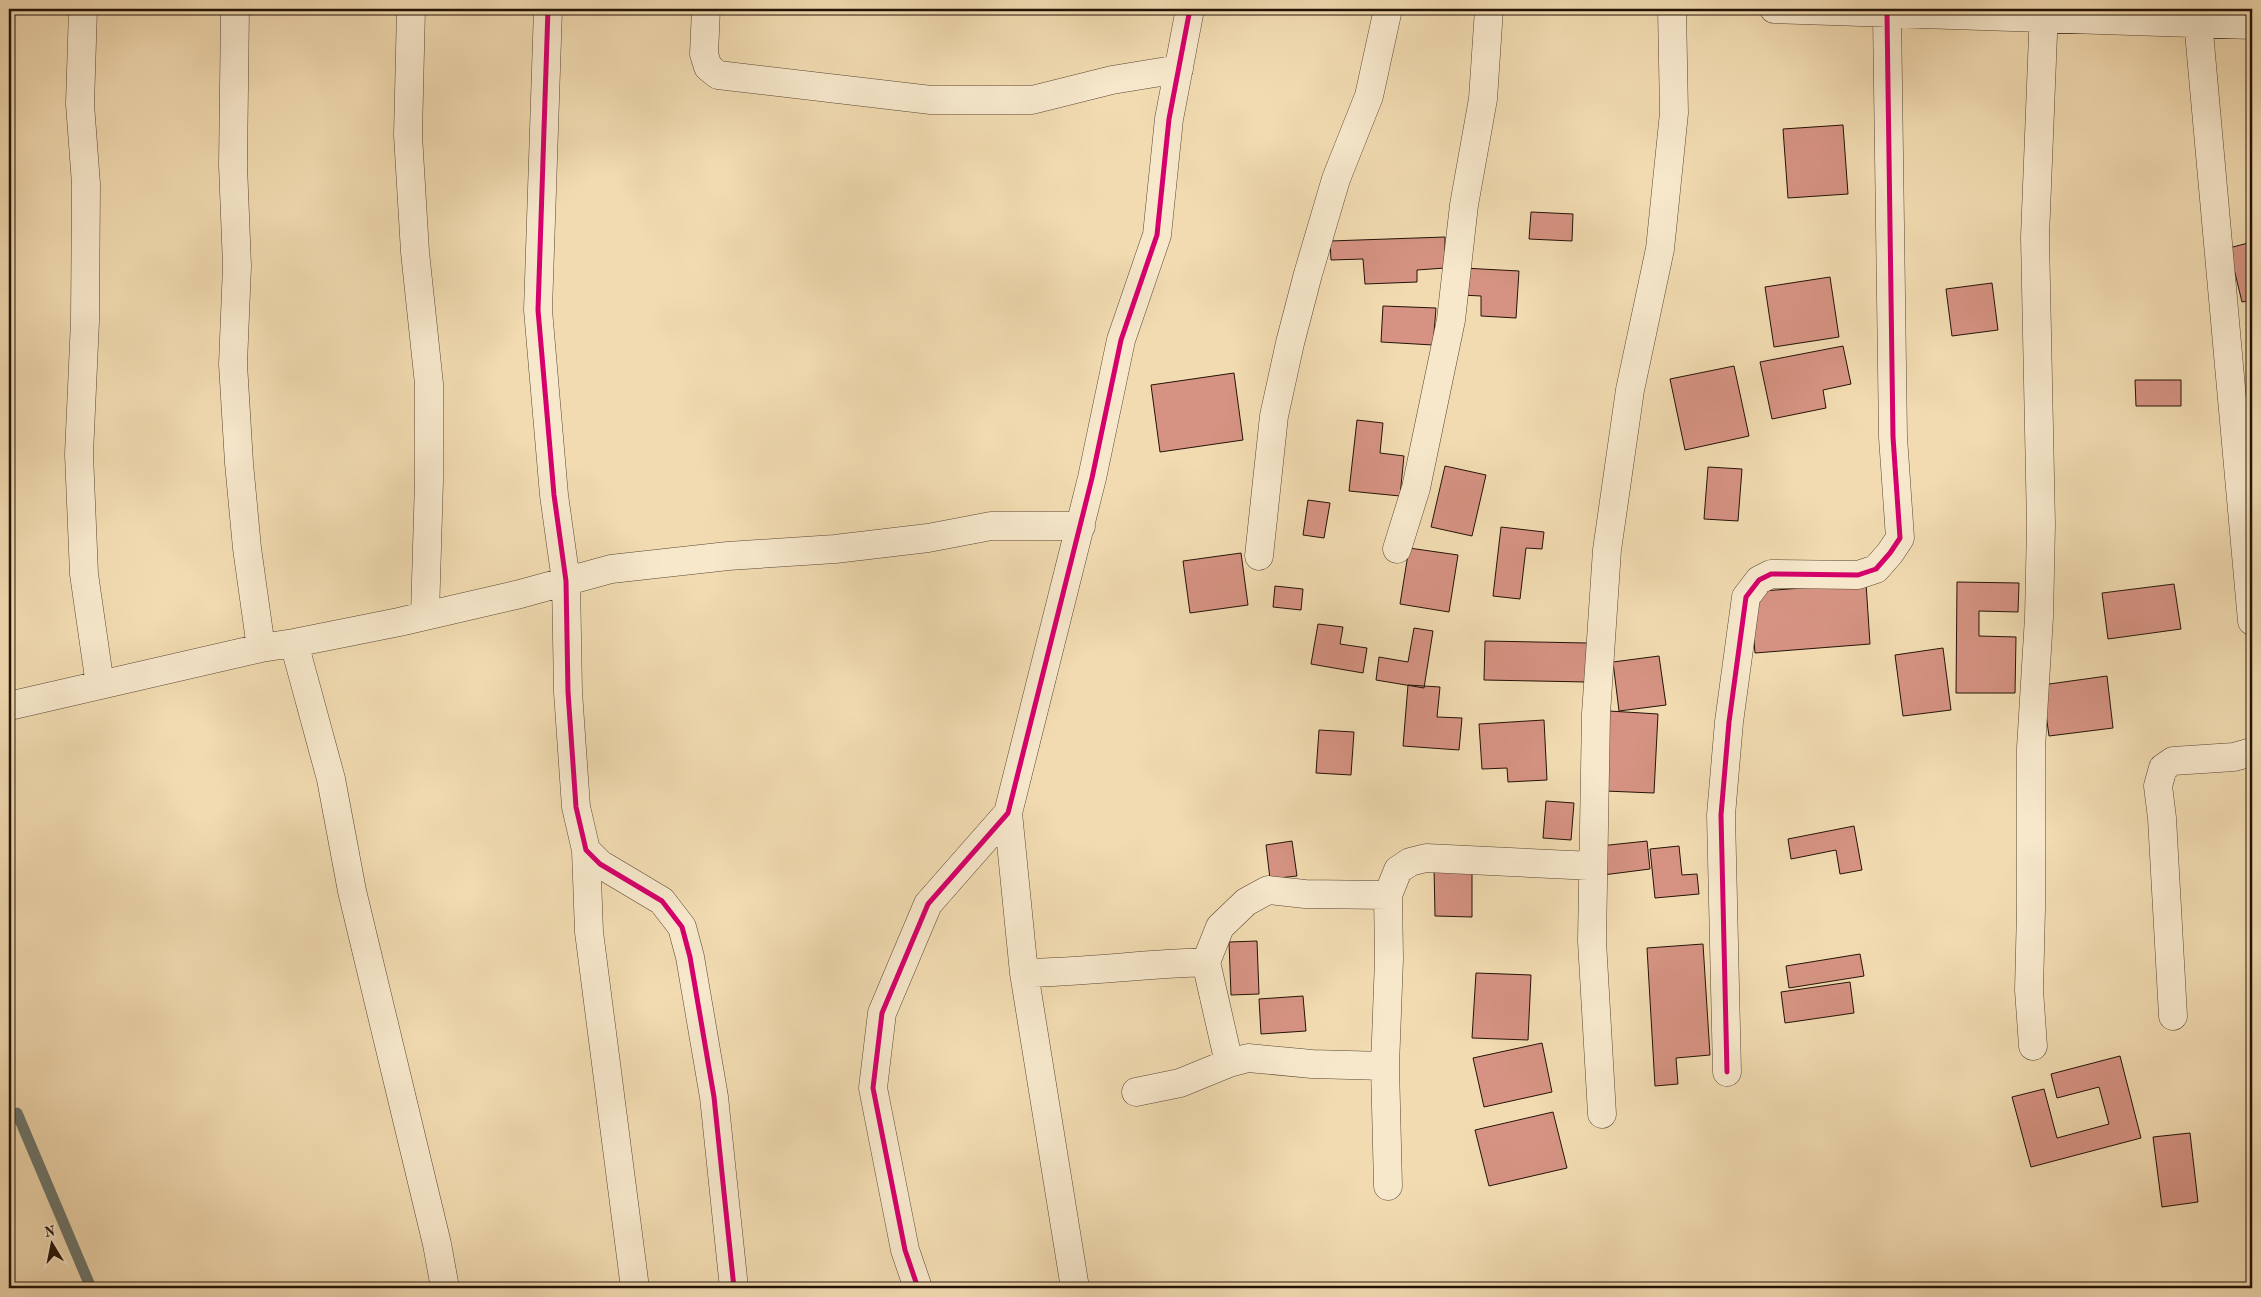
<svg xmlns="http://www.w3.org/2000/svg" width="2261" height="1297" font-family="'Old Standard TT',serif">
<style>
.lines{fill:none;stroke-linecap:round;stroke-linejoin:round}
.stream{stroke:#6c776f;stroke-width:11}
.building{fill:#d69383;stroke:#231307}
.minor-casing{stroke:#574532;stroke-width:29}
.minor{stroke:#f7e8cc;stroke-width:28}
.cycleway-casing{stroke:#f7e8cc;stroke-width:8}
.cycleway{stroke:#d6006c;stroke-width:5}
</style>
<rect width="100%" height="100%" fill="#f2dbb1"/>
<filter id="stains"><feTurbulence type="fractalNoise" baseFrequency=".004" numOctaves="4"/><feColorMatrix values="0 0 0 0 .2 0 0 0 0 .09 0 0 0 0 .02 0 0 0 .5 -.17"/></filter>
<radialGradient id="worn" r=".72"><stop offset=".6" stop-color="#630" stop-opacity="0"/><stop offset="1" stop-color="#630" stop-opacity=".3"/></radialGradient>
<g class="lines">
<path class="stream" d="M 17,1113 L 91,1288"/>
</g>
<path class="building" d="M 1843,125 L 1848,194 L 1788,198 L 1783,129 Z
M 1531,212 L 1573,214 L 1572,241 L 1529,239 Z
M 1445,237 L 1445,268 L 1417,270 L 1417,282 L 1365,284 L 1363,259 L 1331,260 L 1330,241 Z
M 2252,242 L 2252,300 L 2242,302 L 2229,248 Z
M 1463,268 L 1519,271 L 1516,318 L 1481,316 L 1481,296 L 1461,295 Z
M 1830,277 L 1839,337 L 1774,347 L 1765,287 Z
M 1992,283 L 1998,330 L 1952,336 L 1946,289 Z
M 1383,306 L 1436,308 L 1433,345 L 1381,342 Z
M 1843,346 L 1851,384 L 1823,390 L 1826,408 L 1772,419 L 1760,362 Z
M 1734,366 L 1749,436 L 1685,450 L 1670,379 Z
M 1234,373 L 1243,440 L 1160,452 L 1151,385 Z
M 2135,380 L 2181,380 L 2181,406 L 2136,406 Z
M 1357,420 L 1383,423 L 1380,453 L 1404,456 L 1400,496 L 1349,491 Z
M 1445,466 L 1486,475 L 1472,536 L 1431,527 Z
M 1708,467 L 1742,469 L 1738,521 L 1704,519 Z
M 1308,500 L 1330,503 L 1324,538 L 1303,535 Z
M 1501,527 L 1544,532 L 1542,549 L 1526,548 L 1520,599 L 1493,596 Z
M 1409,548 L 1458,555 L 1449,612 L 1400,604 Z
M 1241,553 L 1248,605 L 1190,613 L 1183,561 Z
M 1957,582 L 2019,583 L 2018,612 L 1979,611 L 1979,636 L 2016,637 L 2015,693 L 1956,693 Z
M 1866,583 L 1870,644 L 1755,653 L 1750,592 Z
M 2174,584 L 2181,629 L 2108,639 L 2102,593 Z
M 1275,586 L 1303,589 L 1301,610 L 1273,607 Z
M 1318,624 L 1343,627 L 1340,644 L 1367,648 L 1363,673 L 1311,664 Z
M 1414,628 L 1433,631 L 1424,688 L 1376,680 L 1379,657 L 1408,662 Z
M 1485,641 L 1587,643 L 1587,682 L 1484,680 Z
M 1943,648 L 1951,710 L 1903,716 L 1895,655 Z
M 1659,656 L 1666,705 L 1619,711 L 1613,662 Z
M 2107,676 L 2113,728 L 2049,736 L 2042,685 Z
M 1408,685 L 1440,687 L 1437,717 L 1462,718 L 1459,750 L 1403,746 Z
M 1609,711 L 1658,714 L 1654,793 L 1605,791 Z
M 1544,720 L 1547,780 L 1508,782 L 1507,768 L 1482,769 L 1479,724 Z
M 1319,730 L 1354,732 L 1351,775 L 1316,773 Z
M 1546,801 L 1574,803 L 1571,840 L 1543,838 Z
M 1854,826 L 1862,870 L 1840,874 L 1836,850 L 1791,859 L 1788,839 Z
M 1292,841 L 1297,876 L 1270,879 L 1266,845 Z
M 1647,841 L 1650,869 L 1603,875 L 1600,846 Z
M 1679,846 L 1682,875 L 1697,874 L 1699,894 L 1655,898 L 1650,849 Z
M 1434,866 L 1472,866 L 1472,917 L 1435,916 Z
M 1257,941 L 1259,994 L 1231,995 L 1229,942 Z
M 1703,944 L 1710,1055 L 1676,1058 L 1678,1084 L 1655,1086 L 1647,948 Z
M 1860,954 L 1864,976 L 1789,988 L 1786,966 Z
M 1476,973 L 1531,975 L 1528,1040 L 1472,1038 Z
M 1850,982 L 1854,1013 L 1785,1023 L 1781,992 Z
M 1303,996 L 1306,1031 L 1261,1034 L 1259,999 Z
M 1542,1043 L 1552,1092 L 1484,1107 L 1473,1058 Z
M 2120,1056 L 2141,1138 L 2031,1167 L 2012,1097 L 2044,1089 L 2057,1138 L 2109,1124 L 2099,1087 L 2057,1098 L 2051,1074 Z
M 1553,1112 L 1567,1168 L 1489,1186 L 1475,1130 Z
M 2190,1133 L 2198,1202 L 2162,1207 L 2153,1137 Z"/>
<g class="lines">
<defs>
<path id="minor" d="M 83,9 L 80,104 L 86,184 L 85,321 L 79,454 L 84,574 L 100,685
M 235,9 L 233,165 L 237,266 L 233,364 L 239,463 L 247,548 L 261,648
M 411,9 L 408,135 L 415,252 L 429,384 L 429,480 L 425,615
M 548,9 L 538,310 L 554,495 L 566,581 L 568,692 L 576,807 L 586,850 L 600,864 L 662,901 L 682,927 L 690,957 L 714,1097 L 734,1288
M 706,9 L 704,54 L 708,67 L 718,75 L 931,100 L 1032,100 L 1112,80 L 1179,69
M 1774,9 L 2252,25
M 2198,21 L 2252,621
M 1397,549 L 1416,488 L 1451,320 L 1464,205 L 1483,99 L 1489,9
M 1259,556 L 1274,416 L 1290,343 L 1308,274 L 1336,179 L 1369,96 L 1388,9
M 294,643 L 331,779 L 352,891 L 437,1244 L 445,1288
M 9,706 L 261,648 L 294,643 L 399,622 L 520,594 L 611,569 L 728,556 L 835,549 L 928,538 L 991,526 L 1081,526
M 1008,813 L 1024,973 L 1075,1288
M 586,850 L 589,932 L 635,1288
M 1024,973 C 1085,972 1145,964 1206,962
M 2173,1016 L 2162,818 L 2158,786 L 2163,768 L 2173,761 L 2234,757 L 2252,752
M 2033,1046 L 2029,990 L 2031,909 L 2031,748 L 2039,617 L 2041,525 L 2035,237 L 2044,9
M 1229,1063 L 1206,962 L 1220,927 L 1246,902 L 1268,890 L 1305,894 L 1388,895
M 1727,1072 L 1721,815 L 1729,722 L 1746,597 L 1759,580 L 1771,574 L 1858,575 L 1876,569 L 1890,553 L 1900,538 L 1893,437 L 1887,14
M 1136,1092 L 1180,1083 L 1229,1063 L 1248,1058 L 1312,1064 L 1385,1066
M 1602,1114 L 1592,941 L 1596,714 L 1607,550 L 1630,390 L 1660,249 L 1674,113 L 1672,9
M 1388,1186 L 1385,1066 L 1389,959 L 1388,895 L 1398,870 L 1410,862 L 1426,858 L 1593,866
M 918,1288 L 905,1250 L 873,1088 L 882,1013 L 928,904 L 1008,813 L 1092,478 L 1121,340 L 1157,235 L 1169,119 L 1190,9"/>
</defs>
<use href="#minor" class="minor-casing"/>
<use href="#minor" class="minor"/>
<defs>
<path id="cycleway" d="M 548,9 L 538,310 L 554,495 L 566,581 L 568,692 L 576,807 L 586,850 L 600,864 L 662,901 L 682,927 L 690,957 L 714,1097 L 734,1288
M 1727,1072 L 1721,815 L 1729,722 L 1746,597 L 1759,580 L 1771,574 L 1858,575 L 1876,569 L 1890,553 L 1900,538 L 1893,437 L 1887,14
M 918,1288 L 905,1250 L 873,1088 L 882,1013 L 928,904 L 1008,813 L 1092,478 L 1121,340 L 1157,235 L 1169,119 L 1190,9"/>
</defs>
<use href="#cycleway" class="cycleway-casing"/>
<use href="#cycleway" class="cycleway"/>
</g>
<rect width="2261" height="1297" fill="none" stroke="#f2dbb1" stroke-width="30"/>
<rect x="10" y="10" width="2241" height="1277" fill="none" stroke="#231307" stroke-width="2.5"/>
<rect x="15" y="15" width="2231" height="1267" fill="none" stroke="#231307"/>
<g transform="translate(52 1244) rotate(350)" stroke="#f7e8cc" stroke-width="4" paint-order="stroke">
<path d="M0-4L9 19L0 12L-9 19Z" fill="#231307"/>
<text y="-8" font-size="14" font-weight="bold" text-anchor="middle" fill="#231307">N</text>
</g>
<rect width="100%" height="100%" filter="url(#stains)"/>
<rect width="100%" height="100%" fill="url(#worn)"/>
</svg>
